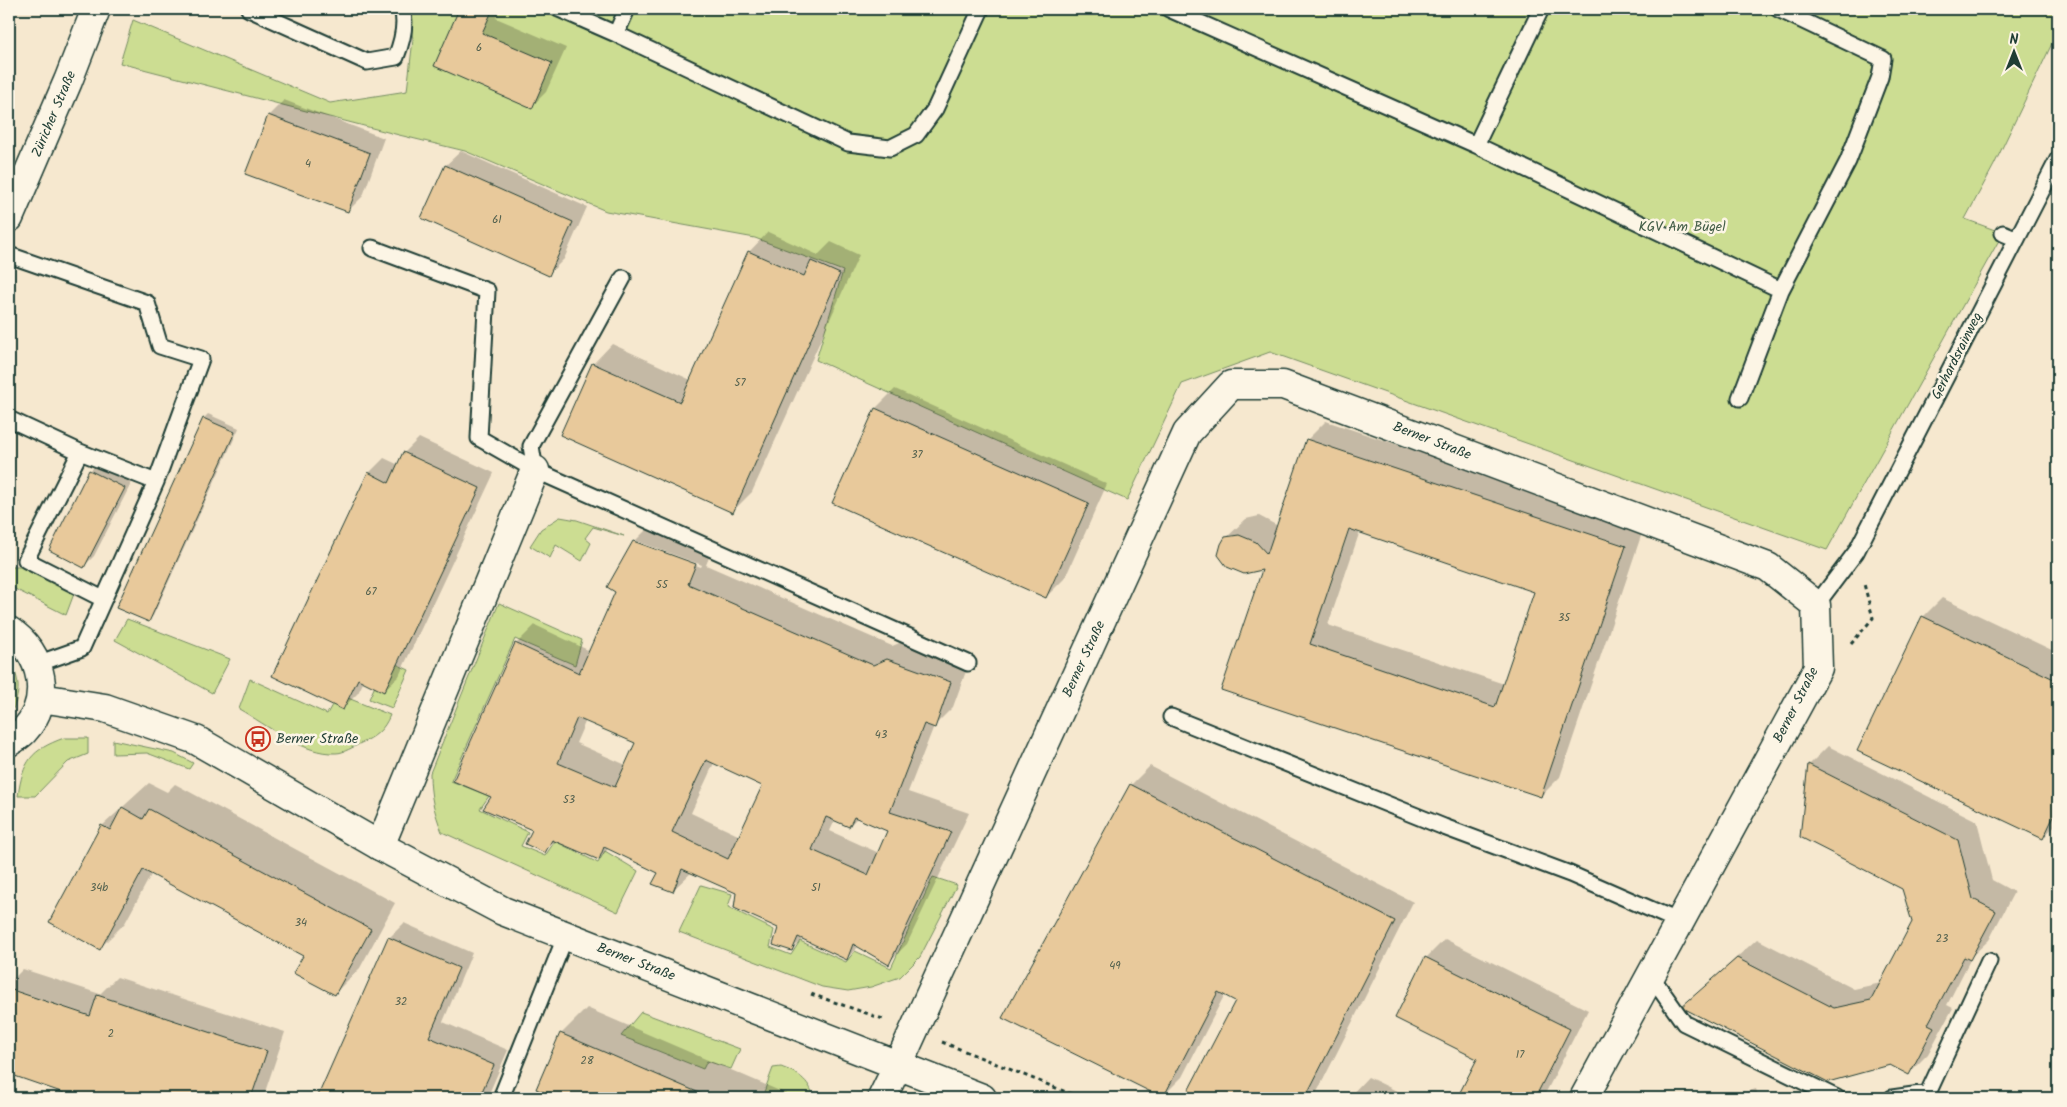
<svg xmlns="http://www.w3.org/2000/svg" width="2067" height="1107" font-family="Kalam,sans-serif">
<style>
.green{fill:#ccdd92;stroke:#768d63}
.shadow{fill:#0003;fill-rule:evenodd}
.building{fill:#e8c99b;stroke:#1f3d34;fill-rule:evenodd}
.lines{fill:none;stroke-linecap:round;stroke-linejoin:round}
.service-casing{stroke:#1f3d34;stroke-width:19}
.minor-casing{stroke:#1f3d34;stroke-width:31}
.tertiary-casing{stroke:#1f3d34;stroke-width:31}
.path{stroke:#1f3d34;stroke-width:3;stroke-dasharray:4 4;stroke-linecap:butt}
.service{stroke:#fcf5e5;stroke-width:15}
.minor{stroke:#fcf5e5;stroke-width:28}
.tertiary{stroke:#fcf5e5;stroke-width:28}
.labels{text-anchor:middle;dominant-baseline:central;stroke-width:5;stroke-linejoin:round;paint-order:stroke}
.number-label{font-size:11px;fill:#51604e}
.street-label{font-size:14px;fill:#1f3d34;stroke:#fcf5e5}
.park-label{font-size:14px;fill:#425d47;stroke:#fcf5e5}
.poi-label{font-size:14px;fill:#1f3d34;stroke:#fcf5e5;text-anchor:start}
</style>
<rect width="100%" height="100%" fill="#f6e8cf"/>
<filter id="ink" filterUnits="userSpaceOnUse"><feTurbulence type="fractalNoise" baseFrequency=".02" numOctaves="2"/><feDisplacementMap in="SourceGraphic" scale="10" xChannelSelector="R" yChannelSelector="G"/><feConvolveMatrix kernelMatrix="1 2 1 2 8 2 1 2 1" color-interpolation-filters="sRGB"/></filter>
<g filter="url(#ink)">
<path class="green" d="M 408,9 L 2058,9 L 2058,31 L 1994,165 L 1965,219 L 2003,233 L 1827,550 L 1270,352 L 1182,384 L 1127,500 L 816,360 L 843,271 L 755,238 L 606,211 L 465,151 L 399,135 L 120,63 L 133,20 L 330,103 L 407,91 L 413,39 Z
M 560,517 L 577,520 L 624,536 L 593,527 L 585,538 L 591,543 L 582,561 L 556,545 L 550,558 L 530,546 L 541,529 Z
M 9,567 L 22,567 L 75,591 L 66,615 L 9,586 Z
M 499,603 L 582,640 L 575,665 L 515,639 L 451,781 L 489,796 L 480,809 L 528,832 L 521,846 L 545,856 L 555,841 L 598,863 L 605,851 L 638,871 L 618,912 L 442,832 C 434,811 430,796 430,773 Z
M 127,619 L 230,659 L 212,693 L 115,640 Z
M 387,660 L 409,670 L 392,708 L 369,699 Z
M 9,663 C 23,679 19,700 9,716 Z
M 250,679 L 327,714 L 338,694 L 390,715 C 384,730 375,737 361,743 C 353,747 344,753 336,753 C 304,755 267,725 239,709 Z
M 64,738 L 88,738 L 88,754 L 68,762 L 35,796 L 18,796 C 23,761 31,750 64,738 Z
M 113,740 L 174,753 L 193,763 L 189,769 L 147,753 L 113,754 Z
M 933,877 L 957,885 L 920,957 L 900,977 L 871,987 L 848,991 L 822,987 L 679,932 L 701,885 L 732,894 L 728,907 L 774,930 L 770,947 L 791,955 L 800,941 L 846,962 L 855,951 L 891,968 Z
M 641,1012 L 740,1049 L 731,1069 L 707,1061 L 703,1069 L 621,1036 Z
M 781,1067 C 797,1073 809,1079 814,1098 L 774,1098 L 764,1092 L 773,1068 Z"/>
<path class="shadow" d="M 460,9 L 500,9 L 496,18 L 566,48 L 546,92 L 531,107 L 435,65 Z
M 284,100 L 384,138 L 363,196 L 348,211 L 247,173 L 269,115 Z
M 461,151 L 587,207 L 564,259 L 549,274 L 422,218 L 446,165 Z
M 768,232 L 818,255 L 831,242 L 859,255 L 752,492 L 733,511 L 593,364 L 612,344 L 691,380 L 749,252 Z
M 895,389 L 1107,484 L 1065,578 L 1046,597 L 876,408 Z
M 208,414 L 239,428 L 153,616 L 148,621 L 204,418 Z
M 1326,421 L 1644,527 L 1560,777 L 1541,796 L 1223,689 L 1264,569 L 1226,538 L 1246,519 L 1259,516 L 1278,526 L 1307,440 ZM 1360,531 L 1536,591 L 1504,684 L 1328,625 Z
M 419,438 L 494,473 L 399,676 L 384,690 L 364,681 L 358,693 L 343,708 L 369,473 L 384,458 L 399,465 L 404,453 Z
M 100,461 L 134,478 L 94,556 L 84,566 L 90,471 Z
M 653,523 L 714,545 L 706,565 L 892,646 L 907,640 L 969,663 L 953,707 L 934,726 L 908,792 L 969,813 L 907,944 L 888,963 L 859,946 L 847,958 L 803,938 L 791,950 L 780,928 L 738,892 L 692,872 L 672,891 L 660,872 L 609,848 L 599,858 L 556,840 L 545,851 L 534,829 L 493,796 L 455,781 L 516,644 L 535,625 L 590,651 L 616,591 L 634,542 ZM 639,542 L 702,565 L 701,567 L 639,544 ZM 586,720 L 636,743 L 626,765 L 576,743 ZM 714,763 L 764,786 L 740,836 L 691,813 ZM 858,817 L 889,830 L 879,853 L 830,831 L 835,820 L 849,826 Z
M 1942,598 L 2058,653 L 2058,822 L 2043,838 L 1923,617 Z
M 1828,746 L 1977,821 L 1992,880 L 2014,892 L 1989,940 L 1972,956 L 1947,1005 L 1953,1008 L 1928,1054 L 1909,1073 L 1890,1063 L 1683,1006 L 1757,939 L 1854,989 L 1881,983 L 1913,922 L 1903,888 L 1809,765 Z
M 1150,766 L 1413,902 L 1314,1098 L 1205,1098 L 1190,1091 L 1237,1000 L 1225,994 L 1182,1077 L 1163,1096 L 1131,785 Z
M 149,783 L 167,792 L 175,784 L 395,903 L 360,968 L 335,993 L 304,956 L 152,873 L 125,923 L 99,949 L 102,826 Z
M 404,923 L 472,953 L 443,1022 L 508,1050 L 487,1098 L 319,1098 L 389,938 Z
M 1445,939 L 1588,1010 L 1543,1098 L 1448,1098 L 1454,1092 L 1460,1095 L 1478,1058 L 1426,958 Z
M 23,969 L 100,994 L 117,977 L 285,1032 L 263,1098 L 64,1098 L 66,1092 L 9,1073 L 9,983 Z
M 587,1008 L 796,1098 L 560,1098 L 537,1089 L 561,1034 Z
M 1368,1077 L 1411,1098 L 1348,1098 Z
M 1756,1089 L 1759,1098 L 1726,1098 Z
M 1718,1092 L 1721,1098 L 1701,1098 Z"/>
<path class="building" d="M 459,9 L 493,9 L 482,33 L 552,63 L 532,109 L 434,66 Z
M 268,115 L 370,153 L 348,212 L 245,174 Z
M 445,165 L 573,222 L 549,276 L 421,218 Z
M 748,251 L 804,276 L 811,261 L 840,274 L 733,513 L 560,435 L 592,363 L 680,402 Z
M 875,408 L 1089,503 L 1046,598 L 832,503 Z
M 203,418 L 235,432 L 149,622 L 116,608 Z
M 1306,439 L 1626,546 L 1541,797 L 1221,690 L 1262,570 L 1244,574 L 1227,567 L 1218,555 L 1221,544 L 1225,537 L 1239,535 L 1256,542 L 1267,554 ZM 1349,529 L 1534,592 L 1495,707 L 1310,644 Z
M 403,452 L 480,488 L 384,692 L 358,679 L 343,710 L 272,676 L 368,472 L 389,483 Z
M 89,470 L 125,488 L 84,568 L 49,550 Z
M 633,541 L 696,564 L 688,584 L 873,665 L 887,659 L 951,682 L 935,728 L 924,724 L 890,812 L 951,832 L 889,965 L 853,944 L 847,960 L 798,937 L 792,951 L 773,945 L 778,928 L 734,908 L 736,893 L 682,869 L 673,892 L 652,884 L 658,873 L 604,847 L 599,860 L 552,840 L 545,853 L 525,844 L 532,830 L 483,809 L 491,797 L 453,781 L 515,643 L 579,673 L 615,592 L 607,587 ZM 577,718 L 635,743 L 615,787 L 558,763 ZM 706,760 L 762,786 L 728,859 L 672,832 ZM 826,817 L 849,827 L 854,817 L 887,831 L 868,875 L 812,850 Z
M 1922,616 L 2058,681 L 2058,807 L 2043,839 L 1857,751 Z
M 1808,764 L 1958,840 L 1973,899 L 1996,911 L 1970,960 L 1964,957 L 1928,1024 L 1934,1027 L 1909,1075 L 1890,1065 L 1828,1082 L 1681,1007 L 1737,958 L 1834,1008 L 1871,1000 L 1912,922 L 1902,889 L 1800,837 Z
M 1130,784 L 1395,921 L 1305,1098 L 1202,1098 L 1188,1091 L 1235,1001 L 1218,992 L 1163,1098 L 1002,1018 Z
M 122,807 L 143,819 L 149,809 L 371,929 L 335,995 L 293,973 L 303,956 L 143,870 L 100,950 L 49,922 L 101,825 L 110,830 Z
M 388,937 L 459,968 L 429,1037 L 494,1065 L 479,1098 L 317,1098 Z
M 1425,957 L 1570,1029 L 1535,1098 L 1457,1098 L 1477,1059 L 1395,1018 Z
M 9,989 L 90,1016 L 97,995 L 267,1051 L 251,1098 L 63,1098 L 64,1093 L 9,1074 Z
M 560,1033 L 711,1098 L 557,1098 L 536,1089 Z"/>
<g class="lines">
<defs>
<path id="service" d="M 249,9 L 367,62 L 396,57 C 402,42 407,25 402,9
M 559,9 L 616,34 L 848,143 L 890,148 L 916,135 L 935,109 L 981,9
M 1169,9 L 1476,145 L 1781,290
M 616,34 L 627,9
M 1476,145 L 1541,9
M 2003,233 L 2017,239
M 372,248 L 487,291 L 479,438 L 535,470 L 968,663
M 9,255 L 147,303 L 160,346 L 201,359 L 156,482
M 1740,398 L 1781,290 L 1848,161 L 1880,77 L 1883,59 L 1778,9
M 9,419 L 80,452 L 156,482 L 82,648 L 37,664
M 80,452 L 26,560 L 103,599
M 535,470 L 531,446 L 623,278
M 1816,605 L 1856,552 L 2058,159
M 1171,717 L 1444,827 L 1570,874 L 1680,922
M 1651,976 L 1684,1023 L 1837,1098
M 501,1098 L 566,935
M 1892,1098 L 1928,1093 L 1989,961"/>
<path id="minor" d="M 380,846 L 535,470
M 898,1065 L 1187,433 L 1231,385 L 1283,385 L 1768,567 L 1816,605 L 1818,668 L 1584,1098"/>
<path id="tertiary" d="M 9,218 L 68,81 L 96,9
M 9,631 C 43,652 53,700 24,731 C 20,735 14,739 9,742
M 41,698 L 105,708 L 196,740 L 380,846 L 503,911 L 982,1098
M 882,1098 L 898,1065"/>
</defs>
<use href="#service" class="service-casing"/>
<use href="#minor" class="minor-casing"/>
<use href="#tertiary" class="tertiary-casing"/>
<path class="path" d="M 1851,644 L 1873,618 L 1864,584
M 811,994 L 883,1019
M 942,1042 L 1081,1098"/>
<use href="#service" class="service"/>
<use href="#minor" class="minor"/>
<use href="#tertiary" class="tertiary"/>
</g>
</g>
<defs>
<symbol id="bus-ring" viewBox="-11 -11 22 22"><circle r="9.5" fill="#fcf5e5" stroke="#c8321e" stroke-width="1.5"/><path d="M-5-6H5V4H4V6H2V4H-2V6H-4V4H-5ZM-3.5-4V0h7V-4ZM-3.5 1.2v1.5H-2V1.2ZM2 1.2v1.5H3.5V1.2Z" fill="#c8321e"/></symbol>
</defs>
<g fill-rule="evenodd">
<use href="#bus-ring" x="244" y="725" width="28" height="28"/>
</g>
<g class="labels">
<g class="number-label">
<text x="479" y="48">6</text>
<text x="308" y="164">4</text>
<text x="497" y="220">61</text>
<text x="740" y="383">57</text>
<text x="917" y="455">37</text>
<text x="662" y="585">55</text>
<text x="371" y="592">67</text>
<text x="1564" y="618">35</text>
<text x="881" y="735">43</text>
<text x="569" y="800">53</text>
<text x="99" y="888">34b</text>
<text x="816" y="888">51</text>
<text x="301" y="923">34</text>
<text x="1942" y="939">23</text>
<text x="1115" y="966">49</text>
<text x="401" y="1002">32</text>
<text x="111" y="1034">2</text>
<text x="1520" y="1055">17</text>
<text x="587" y="1061">28</text>
</g>
<g class="street-label">
<text transform="translate(54 114) rotate(-67)">Züricher Straße</text>
<text transform="translate(1957 356) rotate(-63)">Gerhardsrainweg</text>
<text transform="translate(1432 441) rotate(21)">Berner Straße</text>
<text transform="translate(1084 659) rotate(-65)">Berner Straße</text>
<text transform="translate(1796 705) rotate(-63)">Berner Straße</text>
<text transform="translate(636 962) rotate(21)">Berner Straße</text>
</g>
<g class="park-label">
<text x="1682" y="227">KGV Am Bügel</text>
</g>
<g class="poi-label">
<text x="276" y="739">Berner Straße</text>
</g>
</g>
<rect width="2067" height="1107" fill="none" stroke="#fcf5e5" stroke-width="30"/>
<rect x="15" y="15" width="2037" height="1077" fill="none" stroke="#1f3d34" stroke-width="2" filter="url(#ink)"/>
<g transform="translate(2014 52)" stroke="#fcf5e5" stroke-width="4" paint-order="stroke">
<path d="M0-4L9 19L0 12L-9 19Z" fill="#1f3d34"/>
<text y="-8" font-size="14" font-weight="bold" text-anchor="middle" fill="#1f3d34">N</text>
</g>
</svg>
